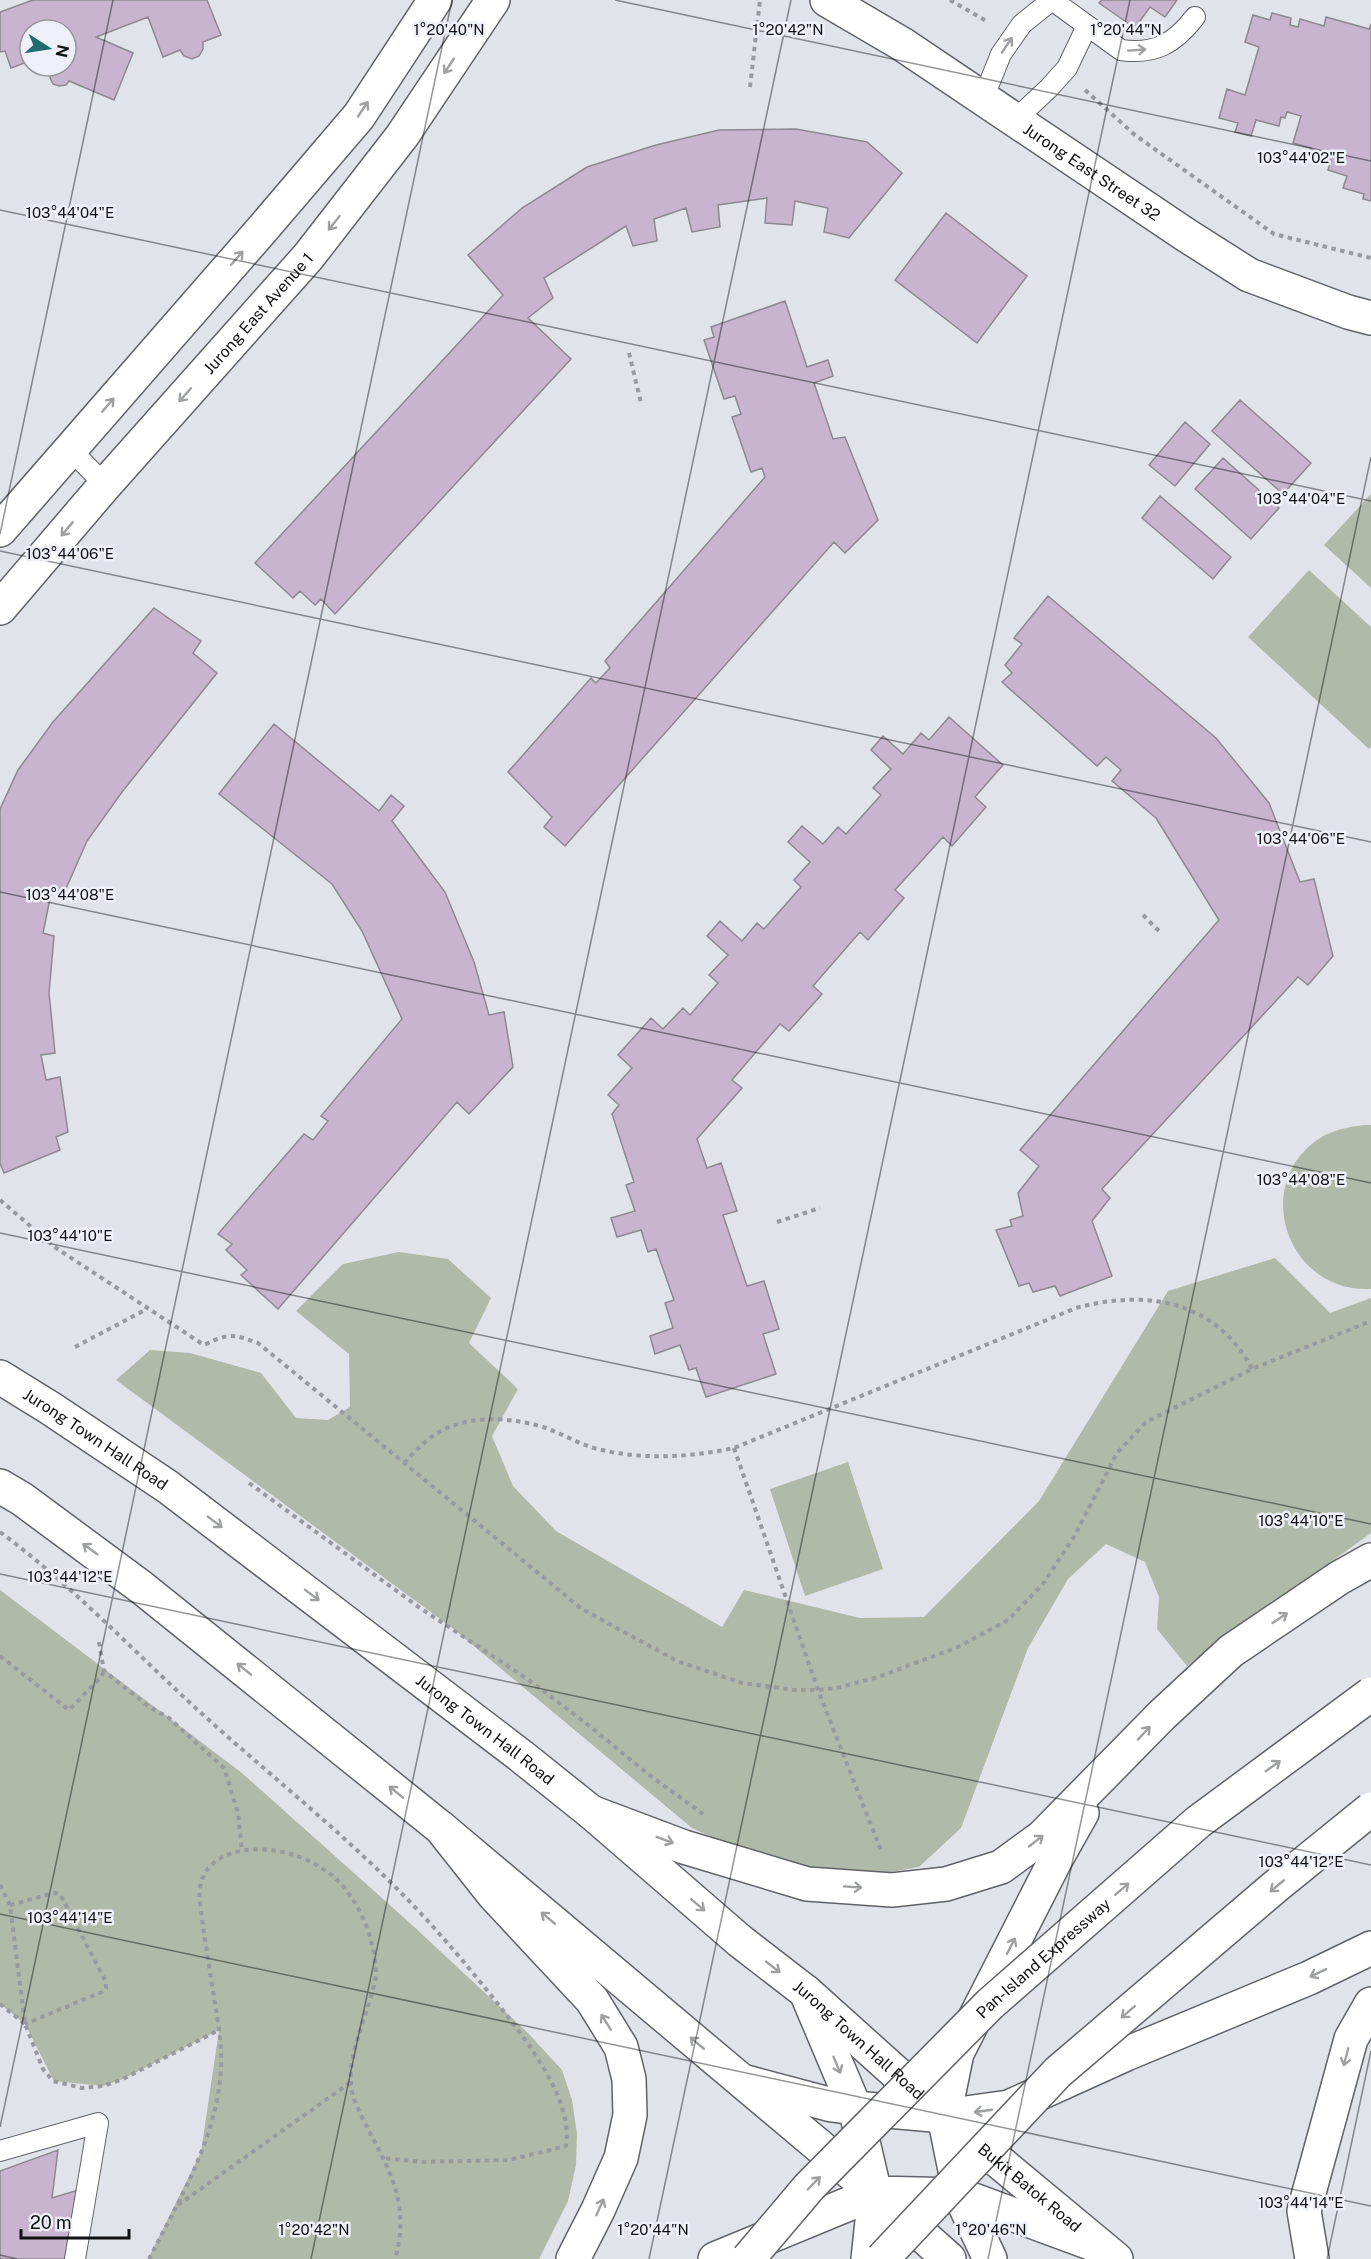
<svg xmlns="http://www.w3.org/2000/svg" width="1371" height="2259" font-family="'Public Sans',sans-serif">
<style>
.green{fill:#afbaa9}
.building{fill:#c8b4ce;stroke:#8e8990;stroke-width:1.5}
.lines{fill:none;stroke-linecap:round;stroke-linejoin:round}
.lane-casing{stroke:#606269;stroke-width:22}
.street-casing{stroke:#606269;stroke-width:36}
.secondary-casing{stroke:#606269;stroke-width:36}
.primary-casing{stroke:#606269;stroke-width:36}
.highway-casing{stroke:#606269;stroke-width:36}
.path{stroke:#999aa0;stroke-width:4;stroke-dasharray:4.5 4.5;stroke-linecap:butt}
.lane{stroke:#fff;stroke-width:20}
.street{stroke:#fff;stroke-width:33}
.secondary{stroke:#fff;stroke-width:33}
.primary{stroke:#fff;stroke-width:33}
.highway{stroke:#fff;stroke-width:33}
.highway-bridge-casing{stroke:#606269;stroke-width:36;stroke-linecap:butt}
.highway-bridge{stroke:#fff;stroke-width:33}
.oneway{stroke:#9fa0a1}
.ticks{fill:none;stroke:#101113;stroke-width:1.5;stroke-opacity:0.45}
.labels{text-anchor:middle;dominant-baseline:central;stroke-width:5;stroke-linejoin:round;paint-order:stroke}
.street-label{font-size:16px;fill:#101113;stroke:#eef0f9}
.ticks-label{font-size:15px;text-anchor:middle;fill:#101113;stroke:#eef0f9;stroke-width:5;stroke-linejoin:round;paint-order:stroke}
</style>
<rect width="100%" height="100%" fill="#e1e3eb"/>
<path class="green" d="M 1371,494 L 1371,588 L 1324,545 Z
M 1309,570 L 1371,627 L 1371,747 L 1369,749 L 1248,637 Z
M 1365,1125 L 1371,1125 L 1371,1289 C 1288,1293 1251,1187 1317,1140 C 1331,1130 1348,1127 1365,1125 Z
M 399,1252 L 448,1259 L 491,1298 L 469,1343 L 518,1389 L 492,1436 L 513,1486 L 556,1531 L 722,1627 L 744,1590 L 860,1618 L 924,1617 L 1039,1501 L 1168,1291 L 1275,1258 L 1330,1313 L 1371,1298 L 1371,1533 L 1187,1666 L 1157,1629 L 1159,1597 L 1145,1562 L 1106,1544 L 1068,1579 L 1028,1648 L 961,1828 L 919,1867 L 885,1873 L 846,1874 L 807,1870 L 731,1846 L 692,1828 L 451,1627 L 116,1380 L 150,1350 L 190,1353 L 261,1373 L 296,1418 L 328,1420 L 350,1407 L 349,1354 L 296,1311 L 343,1264 Z
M 848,1462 L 883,1569 L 805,1596 L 770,1489 Z
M 0,1590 L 242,1773 L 411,1924 L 527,2032 L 562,2070 L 572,2100 L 577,2134 L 576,2165 L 568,2201 L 539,2259 L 148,2259 L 201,2152 L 219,2030 L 123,2079 L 103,2086 L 54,2081 L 25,2024 L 0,2004 Z"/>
<path class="building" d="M 33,0 L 207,0 L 221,35 L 203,42 L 203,49 L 199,56 L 192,59 L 184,56 L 180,50 L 163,57 L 148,17 L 96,37 L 133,53 L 114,100 L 69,81 L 66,85 L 59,86 L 53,84 L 50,78 L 53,66 L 66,66 L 66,30 L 30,30 L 30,61 L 11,68 L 5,51 L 0,52 L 0,12 Z
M 1102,0 L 1177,0 L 1165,17 L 1150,7 L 1135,28 L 1099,3 Z
M 1272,13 L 1291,18 L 1290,25 L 1298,27 L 1300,19 L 1324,26 L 1326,17 L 1369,29 L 1371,24 L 1371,201 L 1363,199 L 1364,194 L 1343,188 L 1347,176 L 1328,170 L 1331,160 L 1309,154 L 1311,148 L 1293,143 L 1301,116 L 1287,112 L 1285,118 L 1281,117 L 1279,126 L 1256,120 L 1251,136 L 1235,132 L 1238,123 L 1219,118 L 1227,89 L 1245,95 L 1259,47 L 1245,42 L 1253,15 L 1270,20 Z
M 796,129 L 867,142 L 902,173 L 849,238 L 824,232 L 828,208 L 795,201 L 792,225 L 765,223 L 767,198 L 718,205 L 720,227 L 692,232 L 686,208 L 654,219 L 657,241 L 633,246 L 626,226 L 544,278 L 553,298 L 528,318 L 571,359 L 335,614 L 321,599 L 315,605 L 300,591 L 293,598 L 255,563 L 503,295 L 468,255 L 522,208 L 587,167 L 656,145 L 719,130 Z
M 946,213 L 1027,276 L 977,343 L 895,280 Z
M 785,301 L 807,367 L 828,360 L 833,376 L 814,383 L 833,439 L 845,437 L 878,520 L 845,553 L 834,542 L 565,846 L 544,827 L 552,817 L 508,772 L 591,678 L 596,683 L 610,668 L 605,661 L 765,477 L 762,468 L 751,472 L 732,417 L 741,414 L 735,396 L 724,399 L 704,340 L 714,337 L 711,327 Z
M 1240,400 L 1311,463 L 1283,494 L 1212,431 Z
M 1185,422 L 1210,444 L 1175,486 L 1149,465 Z
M 1223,458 L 1279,508 L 1251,539 L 1195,489 Z
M 1160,496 L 1231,557 L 1213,579 L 1142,518 Z
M 1048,596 L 1216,738 L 1269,803 L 1300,882 L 1314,879 L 1333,956 L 1308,985 L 1298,977 L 1102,1189 L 1110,1198 L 1092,1221 L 1112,1276 L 1060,1296 L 1055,1286 L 1033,1292 L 1029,1283 L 1019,1286 L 996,1230 L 1012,1226 L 1010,1220 L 1023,1216 L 1018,1193 L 1039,1166 L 1020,1150 L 1219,920 L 1156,818 L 1112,781 L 1121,770 L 1106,757 L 1097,766 L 1002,682 L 1012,673 L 1005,665 L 1022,644 L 1014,638 Z
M 154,608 L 201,641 L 193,653 L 217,673 L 122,792 L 87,841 L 64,893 L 52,889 L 43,933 L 54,936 L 49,993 L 55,1053 L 41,1055 L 46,1080 L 60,1077 L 68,1132 L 56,1137 L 60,1150 L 4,1173 L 0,1163 L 0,809 L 18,770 L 53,722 Z
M 949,717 L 1003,765 L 975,797 L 986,807 L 952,846 L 943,837 L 895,890 L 904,898 L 868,940 L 860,932 L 813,986 L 822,994 L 789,1031 L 780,1024 L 732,1080 L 742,1088 L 697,1139 L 707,1168 L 721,1163 L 737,1211 L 723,1215 L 747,1286 L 764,1281 L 779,1329 L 763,1334 L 776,1374 L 706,1397 L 696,1368 L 689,1370 L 680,1345 L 655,1354 L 650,1336 L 673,1328 L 665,1303 L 674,1300 L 656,1249 L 648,1252 L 641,1230 L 617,1237 L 611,1218 L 635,1211 L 626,1185 L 634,1182 L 612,1114 L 619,1105 L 608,1095 L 632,1068 L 618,1055 L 651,1018 L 663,1029 L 683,1008 L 690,1015 L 718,983 L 709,975 L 728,955 L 707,936 L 720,921 L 742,941 L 757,923 L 764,929 L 801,887 L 794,880 L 810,862 L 788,842 L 802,826 L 823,844 L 838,827 L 846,834 L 881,795 L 873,788 L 891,769 L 871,750 L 883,736 L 903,754 L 921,733 L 929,740 Z
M 274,724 L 379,811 L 391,795 L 404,806 L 392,821 L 445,892 L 474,962 L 489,1015 L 504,1012 L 513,1067 L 469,1114 L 457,1102 L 278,1309 L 241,1275 L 247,1270 L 226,1250 L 232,1244 L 218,1234 L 304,1134 L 313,1140 L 328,1121 L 321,1116 L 402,1019 L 362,931 L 332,884 L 219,794 Z
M 58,2150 L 52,2198 L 78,2190 L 65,2259 L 0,2259 L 0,2171 Z"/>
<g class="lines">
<defs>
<path id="lane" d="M 1052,0 L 1121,50 C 1155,55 1175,43 1195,17
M 983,99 L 1001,54 L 1022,24 L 1052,0
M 1015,120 L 1049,88 L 1067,68 L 1087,26
M 69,448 L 105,485
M 0,2151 L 98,2123 L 75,2259"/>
<g id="street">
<path id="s1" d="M 827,0 L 902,44 L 1186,235 L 1249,275 L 1348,312 L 1371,318"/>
</g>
<g id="secondary">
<path d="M 0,530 L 266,225 L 359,116 L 435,0"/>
<path id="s2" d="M 0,608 L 105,485 L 308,257 L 402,136 L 493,0"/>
</g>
<g id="primary">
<path id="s3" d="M 0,1377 L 50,1408 L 168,1487 L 521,1756 L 591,1812 L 740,1941 L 806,1992 L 944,2116 L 1116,2259"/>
<path d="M 0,1486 L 22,1499 L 141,1587 L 441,1828 L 875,2193 L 949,2259"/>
</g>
<path id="highway" d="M 591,1812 L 684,1847 L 807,1884 L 892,1890 L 946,1884 L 1001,1867 L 1042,1837 L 1162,1715 L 1231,1651 L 1339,1578 L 1371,1560
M 441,1828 L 494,1895 L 592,2000 L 621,2047 L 629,2079 L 630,2115 L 621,2158 L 598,2210 L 573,2259
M 806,1992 L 855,2108 L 875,2193 L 868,2259
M 742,2081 L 832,2105 L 855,2108 L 944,2116 L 1009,2107 L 1126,2054 L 1309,1978 L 1371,1948
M 715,2259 L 875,2193 L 960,2195 L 1101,2247
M 990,2259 L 960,2195 L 944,2116 L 957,2053 L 1055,1861 L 1082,1813
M 1312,2259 L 1304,2211 L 1351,2039 L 1371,2004"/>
</defs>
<use href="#lane" class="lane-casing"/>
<use href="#street" class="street-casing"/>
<use href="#secondary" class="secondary-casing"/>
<use href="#primary" class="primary-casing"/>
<use href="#highway" class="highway-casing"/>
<path class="path" d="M 950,0 L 988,22
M 750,87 L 760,0
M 1085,90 L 1135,135 L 1274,234 L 1371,258
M 629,353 L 641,403
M 1143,915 L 1159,931
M 0,1200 L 56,1248 L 204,1345 C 229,1333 233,1334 258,1343 L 582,1609 L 677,1661 L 742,1683 L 795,1690 L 818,1690 L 837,1688 L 878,1677 L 958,1647 L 1008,1620 L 1043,1584 L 1075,1535 L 1117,1453 L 1146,1422 L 1252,1369 L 1371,1321
M 777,1222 L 820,1208
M 75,1347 L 147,1309
M 734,1448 L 818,1690 L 882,1853
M 404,1463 C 416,1450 427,1438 443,1430 C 473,1414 515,1418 546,1428 C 565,1435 582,1446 602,1450 C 645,1460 691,1457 734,1448 L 1076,1308 C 1145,1289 1216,1300 1252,1369
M 249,1483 L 420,1608 L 526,1678 L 587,1724 L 648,1774 L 703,1814
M 0,1532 C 72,1585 133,1651 199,1711 C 258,1765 321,1815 379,1871 C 425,1915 466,1963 505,2013 C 531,2047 573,2101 566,2146 L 509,2160 L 423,2162 L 383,2158
M 99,1642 L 104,1671 L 148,1706 L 169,1718 L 224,1768 L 238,1813 L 242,1851
M 0,1656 L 69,1710 L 101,1677 L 104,1671
M 0,1885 L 10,1905 L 25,2024 L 43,2069 L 53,2081 L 82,2088 L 103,2086 L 123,2079 L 219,2030
M 10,1905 L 54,1893 L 60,1894 L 106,1982 L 106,1988 L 102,1992 L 25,2024
M 0,2004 L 25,2024
M 178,2205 L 351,2082
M 149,2259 C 180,2199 218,2136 221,2067 C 222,2044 218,2021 214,1998 C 209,1966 204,1935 200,1903 C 194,1849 254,1842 294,1855 C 308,1859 323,1868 334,1877 C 360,1900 376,1942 376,1976 C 370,2009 348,2052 351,2083 C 352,2100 361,2115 368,2129 C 392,2175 410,2207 395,2259"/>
<use href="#lane" class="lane"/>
<use href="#street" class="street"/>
<use href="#secondary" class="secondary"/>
<use href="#primary" class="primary"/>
<use href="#highway" class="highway"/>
<defs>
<g id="highway-bridge">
<path id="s4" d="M 748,2259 L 809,2187 L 990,2004 L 1198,1822 L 1371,1694"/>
<path d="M 882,2259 L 1058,2072 L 1276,1886 L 1371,1809"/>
</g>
</defs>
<use href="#highway-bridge" class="highway-bridge-casing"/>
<use href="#highway-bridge" class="highway-bridge"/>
</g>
<defs><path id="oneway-shaft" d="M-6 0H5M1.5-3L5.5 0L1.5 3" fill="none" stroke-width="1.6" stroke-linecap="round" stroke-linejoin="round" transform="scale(1.5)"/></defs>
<g class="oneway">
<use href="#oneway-shaft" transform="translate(1007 45) rotate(-56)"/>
<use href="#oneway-shaft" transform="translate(1137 50) rotate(-4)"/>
<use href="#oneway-shaft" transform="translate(449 66) rotate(124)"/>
<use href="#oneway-shaft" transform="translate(363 109) rotate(-56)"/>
<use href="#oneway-shaft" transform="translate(334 223) rotate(128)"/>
<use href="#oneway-shaft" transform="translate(237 258) rotate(-49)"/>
<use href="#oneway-shaft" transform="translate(185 395) rotate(132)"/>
<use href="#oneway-shaft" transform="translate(108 405) rotate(-49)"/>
<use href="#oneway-shaft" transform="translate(67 529) rotate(130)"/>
<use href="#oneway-shaft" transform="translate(215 1522) rotate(37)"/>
<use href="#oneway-shaft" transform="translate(90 1549) rotate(-144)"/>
<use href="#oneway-shaft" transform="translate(312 1595) rotate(37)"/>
<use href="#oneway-shaft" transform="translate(1280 1618) rotate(-34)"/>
<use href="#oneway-shaft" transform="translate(244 1669) rotate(-141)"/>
<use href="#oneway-shaft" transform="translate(1144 1733) rotate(-47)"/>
<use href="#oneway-shaft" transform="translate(1273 1766) rotate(-36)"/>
<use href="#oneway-shaft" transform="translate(396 1792) rotate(-141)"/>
<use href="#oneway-shaft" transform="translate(665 1840) rotate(21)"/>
<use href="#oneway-shaft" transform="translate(1036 1841) rotate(-38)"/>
<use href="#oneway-shaft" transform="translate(1277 1886) rotate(140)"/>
<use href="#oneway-shaft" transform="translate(853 1887) rotate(4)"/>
<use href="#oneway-shaft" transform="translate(1122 1889) rotate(-41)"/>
<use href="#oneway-shaft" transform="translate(698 1905) rotate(41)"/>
<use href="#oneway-shaft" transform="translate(548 1918) rotate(-140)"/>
<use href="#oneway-shaft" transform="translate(1011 1946) rotate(-63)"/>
<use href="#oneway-shaft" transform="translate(773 1967) rotate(38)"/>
<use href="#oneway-shaft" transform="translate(1318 1973) rotate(154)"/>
<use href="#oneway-shaft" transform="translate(1128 2012) rotate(139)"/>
<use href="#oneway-shaft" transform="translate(606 2022) rotate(-122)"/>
<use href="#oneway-shaft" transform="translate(697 2043) rotate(-140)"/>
<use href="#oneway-shaft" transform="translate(1346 2057) rotate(105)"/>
<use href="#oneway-shaft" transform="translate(837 2065) rotate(67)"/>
<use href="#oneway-shaft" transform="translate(983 2111) rotate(172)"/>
<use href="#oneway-shaft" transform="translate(814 2183) rotate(-46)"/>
<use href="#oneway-shaft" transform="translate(600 2207) rotate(-66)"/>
</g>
<path class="ticks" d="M 615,0 L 1371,161M 0,210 L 1371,501M 0,534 L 113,0M 0,551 L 1371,842M 0,892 L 1371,1183M 0,1233 L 1371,1524M 0,1574 L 1371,1865M 0,1914 L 1371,2206M 0,2127 L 452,0M 0,2255 L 17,2259M 311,2259 L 791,0M 649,2259 L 1130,0M 988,2259 L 1371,457M 1327,2259 L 1371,2051"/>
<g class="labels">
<g class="street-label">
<text stroke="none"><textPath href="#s1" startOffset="316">Jurong East Street 32</textPath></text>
<text stroke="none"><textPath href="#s2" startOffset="392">Jurong East Avenue 1</textPath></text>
<text stroke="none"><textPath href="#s3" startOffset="114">Jurong Town Hall Road</textPath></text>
<text stroke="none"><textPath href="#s3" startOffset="600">Jurong Town Hall Road</textPath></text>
<text stroke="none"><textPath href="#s4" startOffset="422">Pan-Island Expressway</textPath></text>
<text stroke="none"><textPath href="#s3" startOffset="1086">Jurong Town Hall Road</textPath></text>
<text stroke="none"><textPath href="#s3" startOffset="1312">Bukit Batok Road</textPath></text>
</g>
</g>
<g class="ticks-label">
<text x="449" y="35">1°20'40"N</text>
<text x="788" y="35">1°20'42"N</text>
<text x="1126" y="35">1°20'44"N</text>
<text x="1301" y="163">103°44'02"E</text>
<text x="70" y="218">103°44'04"E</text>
<text x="1301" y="504">103°44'04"E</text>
<text x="70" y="559">103°44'06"E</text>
<text x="1301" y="844">103°44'06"E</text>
<text x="70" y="900">103°44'08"E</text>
<text x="1301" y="1185">103°44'08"E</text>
<text x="70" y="1241">103°44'10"E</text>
<text x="1301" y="1526">103°44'10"E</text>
<text x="70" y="1582">103°44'12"E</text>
<text x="1301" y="1867">103°44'12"E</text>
<text x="70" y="1923">103°44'14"E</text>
<text x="1301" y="2208">103°44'14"E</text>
<text x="314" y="2235">1°20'42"N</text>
<text x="653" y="2235">1°20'44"N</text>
<text x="991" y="2235">1°20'46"N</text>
</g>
<g transform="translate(48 48) rotate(102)"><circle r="28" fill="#eef0f9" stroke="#95979d" stroke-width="1.5"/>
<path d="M0-4.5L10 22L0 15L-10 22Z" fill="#216d6e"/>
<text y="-9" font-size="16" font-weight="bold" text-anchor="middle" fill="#101113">N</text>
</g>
<path d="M21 2229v9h108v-9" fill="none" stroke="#101113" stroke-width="3"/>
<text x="30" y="2229" font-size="18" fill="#101113" stroke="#eef0f9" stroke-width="4.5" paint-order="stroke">20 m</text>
</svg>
